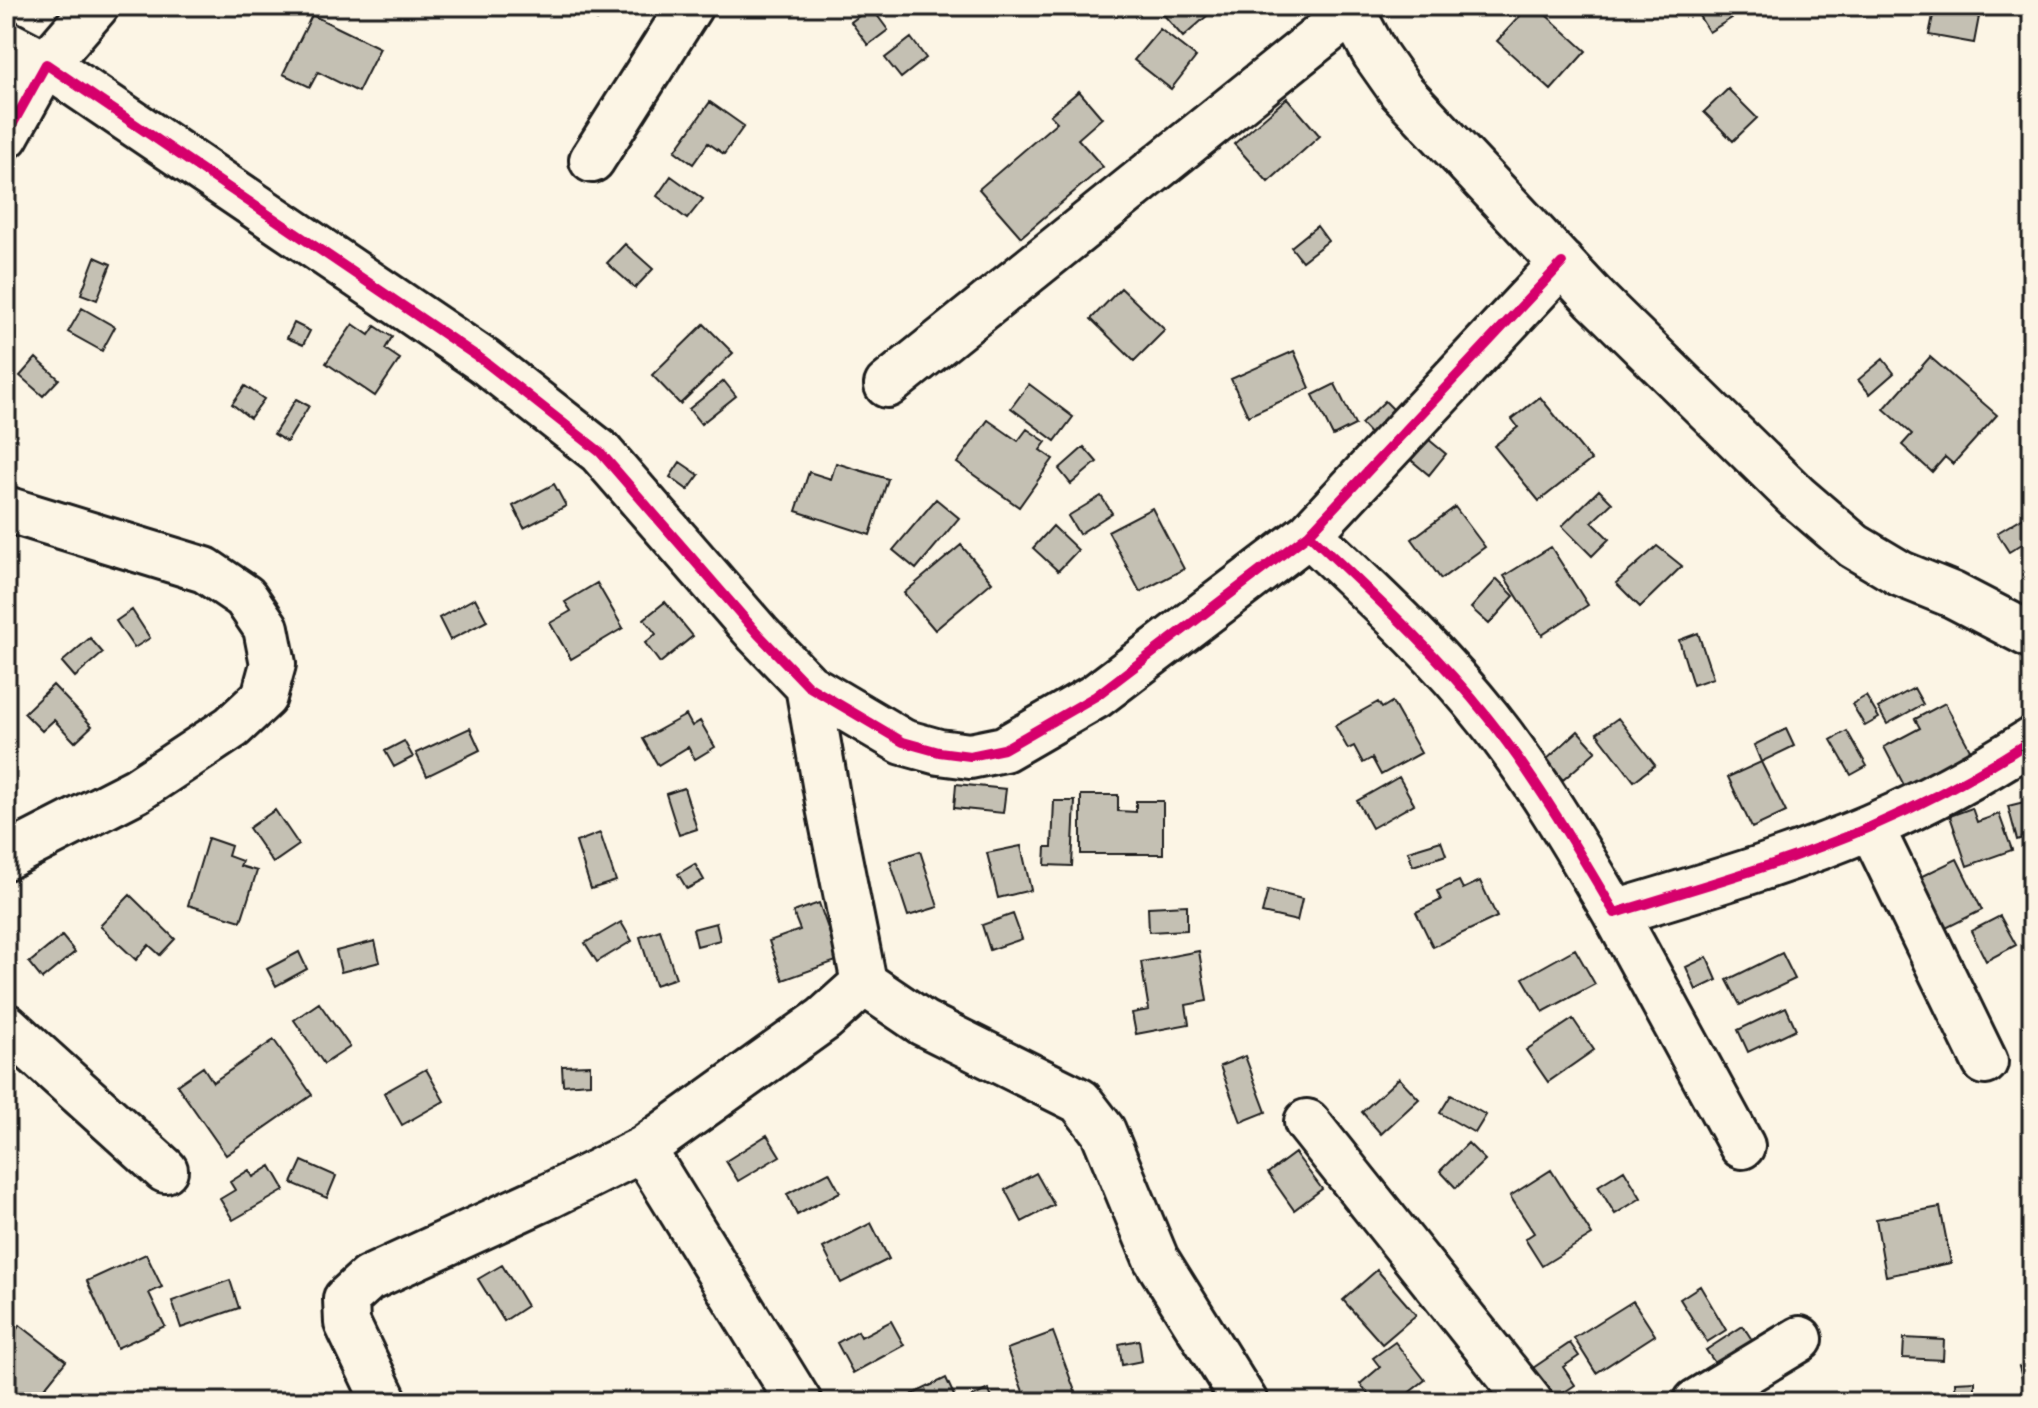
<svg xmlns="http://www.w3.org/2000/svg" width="2038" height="1408" font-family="'Comic Neue',sans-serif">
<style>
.building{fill:#c4c0b3;stroke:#1c1c1c;stroke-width:2}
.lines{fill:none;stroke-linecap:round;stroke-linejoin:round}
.minor-casing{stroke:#1c1c1c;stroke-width:50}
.minor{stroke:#fcf5e5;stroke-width:44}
.cycleway-casing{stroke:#fcf5e5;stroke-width:15}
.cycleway{stroke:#d6006c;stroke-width:10}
</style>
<rect width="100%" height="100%" fill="#fcf5e5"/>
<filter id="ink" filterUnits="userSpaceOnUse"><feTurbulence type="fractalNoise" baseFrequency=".0125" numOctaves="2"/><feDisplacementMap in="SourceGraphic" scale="16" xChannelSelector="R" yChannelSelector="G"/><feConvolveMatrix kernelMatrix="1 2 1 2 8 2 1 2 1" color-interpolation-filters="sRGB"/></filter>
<g filter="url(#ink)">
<path class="building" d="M 576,6 L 607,6 L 597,20 Z
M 1156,6 L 1200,6 L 1208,15 L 1183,37 Z
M 1529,6 L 1536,6 L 1586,51 L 1551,90 L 1497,41 Z
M 1693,6 L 1751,6 L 1709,32 Z
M 1935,6 L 1981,6 L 1974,43 L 1929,35 Z
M 871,7 L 888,30 L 868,45 L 851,22 Z
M 312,15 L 380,48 L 358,92 L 318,72 L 310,87 L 283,74 Z
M 1160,29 L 1196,57 L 1171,89 L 1134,60 Z
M 911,38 L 926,58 L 901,78 L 885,58 Z
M 1728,89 L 1757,118 L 1733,141 L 1704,112 Z
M 1079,91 L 1102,118 L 1078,139 L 1103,167 L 1021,237 L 979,189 L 1057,122 L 1050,115 Z
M 1287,98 L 1320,136 L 1268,182 L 1234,144 Z
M 710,102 L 744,126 L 724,154 L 708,143 L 693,164 L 675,151 Z
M 671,176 L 703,199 L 687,219 L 657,196 Z
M 1317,226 L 1328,241 L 1302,261 L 1291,247 Z
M 625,244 L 653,269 L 635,288 L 607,263 Z
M 95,257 L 111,264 L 97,300 L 81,294 Z
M 1121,288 L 1165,330 L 1134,361 L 1091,319 Z
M 82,308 L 115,327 L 102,351 L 68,332 Z
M 294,323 L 310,331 L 303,345 L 287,338 Z
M 353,324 L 369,335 L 375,326 L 392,337 L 385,349 L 400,359 L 375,396 L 326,363 Z
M 704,324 L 733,353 L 680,404 L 652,375 Z
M 1294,351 L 1310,388 L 1248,416 L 1231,379 Z
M 1930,357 L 1997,415 L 1953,464 L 1945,457 L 1932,472 L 1902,445 L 1912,434 L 1884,409 Z
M 36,358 L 59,379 L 43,396 L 20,376 Z
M 1883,359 L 1894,373 L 1870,394 L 1858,380 Z
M 724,381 L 736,396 L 701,424 L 689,409 Z
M 1029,384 L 1073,417 L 1055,441 L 1011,408 Z
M 1335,384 L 1355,425 L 1333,436 L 1313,395 Z
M 245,386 L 264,399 L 250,418 L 232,404 Z
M 1540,397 L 1591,460 L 1539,501 L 1494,446 L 1518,427 L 1512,419 Z
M 296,399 L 309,406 L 287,442 L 274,434 Z
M 1385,401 L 1400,416 L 1375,439 L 1361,424 Z
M 988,420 L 1018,441 L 1027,429 L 1046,442 L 1040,450 L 1053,459 L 1019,507 L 957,463 Z
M 1428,439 L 1446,454 L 1429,475 L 1411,460 Z
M 1084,447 L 1097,462 L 1071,484 L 1059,469 Z
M 680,462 L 699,475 L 688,490 L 670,477 Z
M 836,463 L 888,479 L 870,535 L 796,511 L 809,472 L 831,479 Z
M 554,484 L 566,506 L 524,528 L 513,506 Z
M 1599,490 L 1612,503 L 1592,522 L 1609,539 L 1592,556 L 1562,526 Z
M 1101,496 L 1112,513 L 1079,534 L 1068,516 Z
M 936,499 L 959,518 L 916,569 L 893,550 Z
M 1455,507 L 1485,547 L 1441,579 L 1412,539 Z
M 1152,508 L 1184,569 L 1140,592 L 1108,531 Z
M 2032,512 L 2032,538 L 2009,552 L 1997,533 Z
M 1053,526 L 1078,550 L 1058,571 L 1033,548 Z
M 961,545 L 992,582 L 935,630 L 904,593 Z
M 1657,546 L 1682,566 L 1640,607 L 1616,583 Z
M 1551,547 L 1588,605 L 1542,635 L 1504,576 Z
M 1497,579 L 1514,596 L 1489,624 L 1471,608 Z
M 597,583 L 623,628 L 571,659 L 550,623 L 571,611 L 565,602 Z
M 475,598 L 487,621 L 450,640 L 439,618 Z
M 665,602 L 693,636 L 660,663 L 645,643 L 656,634 L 644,619 Z
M 132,610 L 150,638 L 134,648 L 116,621 Z
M 1698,633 L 1713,678 L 1693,685 L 1679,640 Z
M 90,638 L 103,653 L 75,677 L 62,662 Z
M 53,685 L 92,726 L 75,742 L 54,720 L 42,731 L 24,713 Z
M 1914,688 L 1923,704 L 1887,724 L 1878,708 Z
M 1866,696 L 1879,718 L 1865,726 L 1852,704 Z
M 1378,702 L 1382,708 L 1392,702 L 1421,753 L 1381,775 L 1372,758 L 1363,763 L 1354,746 L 1348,749 L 1335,726 Z
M 1945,703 L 1972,753 L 1906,789 L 1884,747 L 1920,728 L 1915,719 Z
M 686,715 L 692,726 L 700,721 L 715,747 L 695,759 L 688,747 L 658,765 L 643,739 Z
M 1618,718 L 1655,765 L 1634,781 L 1597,733 Z
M 470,728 L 480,750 L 427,776 L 416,753 Z
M 1786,729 L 1794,746 L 1761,762 L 1754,745 Z
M 1578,731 L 1596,751 L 1563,780 L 1546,760 Z
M 1847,731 L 1867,766 L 1851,775 L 1831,740 Z
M 404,741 L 413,757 L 394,767 L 385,751 Z
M 1761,762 L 1786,812 L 1752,828 L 1728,777 Z
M 1399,777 L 1414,804 L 1372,828 L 1357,801 Z
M 956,784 L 1006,789 L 1003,813 L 954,808 Z
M 684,788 L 697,829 L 679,835 L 666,794 Z
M 1081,795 L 1118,795 L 1118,811 L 1136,812 L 1136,801 L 1163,801 L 1163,854 L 1081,854 Z
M 2032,800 L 2032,835 L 2017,840 L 2008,806 Z
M 1054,801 L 1075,801 L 1072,866 L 1045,865 L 1046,847 L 1052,847 Z
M 1972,808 L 1977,822 L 1999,814 L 2012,850 L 1967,866 L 1950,816 Z
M 275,810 L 299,845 L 273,863 L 249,828 Z
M 600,833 L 616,881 L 591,889 L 576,842 Z
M 208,838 L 231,846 L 228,856 L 242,861 L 240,866 L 257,871 L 241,921 L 188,905 Z
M 1441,841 L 1446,855 L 1413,866 L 1408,851 Z
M 1021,846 L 1031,890 L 998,898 L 987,853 Z
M 920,851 L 938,907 L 908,916 L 890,861 Z
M 1957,859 L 1982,910 L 1946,928 L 1920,877 Z
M 695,864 L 704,880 L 687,889 L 678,874 Z
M 1459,881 L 1463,889 L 1480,881 L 1497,917 L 1433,947 L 1416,912 L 1441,900 L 1437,891 Z
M 1268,890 L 1302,899 L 1297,921 L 1262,913 Z
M 130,895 L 175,939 L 160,955 L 149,945 L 136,960 L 100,926 Z
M 819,903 L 839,960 L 783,980 L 769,941 L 800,930 L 793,912 Z
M 1187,905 L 1187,930 L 1149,932 L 1148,907 Z
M 1013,914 L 1022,939 L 990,950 L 982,925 Z
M 2000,916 L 2016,945 L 1986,961 L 1971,931 Z
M 621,922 L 632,941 L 597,962 L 585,943 Z
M 716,923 L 720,940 L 697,946 L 693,929 Z
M 660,930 L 676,978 L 655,985 L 640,937 Z
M 62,936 L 75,952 L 42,979 L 29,963 Z
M 375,941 L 380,962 L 341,972 L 336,951 Z
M 1575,949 L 1595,984 L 1543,1012 L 1523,978 Z
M 1199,951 L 1207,1001 L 1186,1005 L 1189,1024 L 1136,1034 L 1132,1013 L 1149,1010 L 1141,962 Z
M 299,952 L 307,969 L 276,986 L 267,969 Z
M 1782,953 L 1795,979 L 1740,1005 L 1727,980 Z
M 1707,957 L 1717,980 L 1696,990 L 1686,967 Z
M 319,1003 L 350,1047 L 324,1064 L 294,1020 Z
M 1786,1007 L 1796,1029 L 1748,1052 L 1738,1030 Z
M 1573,1019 L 1594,1050 L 1548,1082 L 1526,1050 Z
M 274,1040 L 312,1095 L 226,1155 L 177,1085 L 203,1067 L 213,1082 Z
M 1245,1056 L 1266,1112 L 1241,1122 L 1220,1066 Z
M 590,1065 L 590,1083 L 563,1085 L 562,1066 Z
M 426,1069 L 444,1101 L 402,1125 L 384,1093 Z
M 1399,1078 L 1419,1099 L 1381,1134 L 1362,1112 Z
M 1451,1095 L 1486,1115 L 1475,1133 L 1440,1113 Z
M 767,1135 L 780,1156 L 738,1181 L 726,1161 Z
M 1468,1143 L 1485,1160 L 1456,1188 L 1440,1171 Z
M 1295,1153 L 1322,1189 L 1294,1210 L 1268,1173 Z
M 302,1161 L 336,1176 L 327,1198 L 292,1183 Z
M 271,1166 L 285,1190 L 233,1220 L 220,1199 L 235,1190 L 230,1182 L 249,1170 L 253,1177 Z
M 1551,1170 L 1592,1235 L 1542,1266 L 1525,1239 L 1534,1233 L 1510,1196 Z
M 1624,1170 L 1641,1198 L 1615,1214 L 1598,1186 Z
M 829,1172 L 840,1192 L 797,1215 L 787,1194 Z
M 1036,1173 L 1054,1205 L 1022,1222 L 1005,1190 Z
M 1940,1207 L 1951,1263 L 1886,1276 L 1876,1219 Z
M 871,1223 L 889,1259 L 841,1283 L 823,1248 Z
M 146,1254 L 162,1287 L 149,1293 L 165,1326 L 117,1348 L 87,1281 Z
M 502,1265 L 527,1306 L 504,1321 L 478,1279 Z
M 1377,1270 L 1416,1315 L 1382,1344 L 1343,1300 Z
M 230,1280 L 239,1308 L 181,1328 L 172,1301 Z
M 1700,1286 L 1726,1330 L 1707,1342 L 1680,1299 Z
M 1633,1301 L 1655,1335 L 1596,1373 L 1574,1338 Z
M 891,1321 L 904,1345 L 853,1373 L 837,1343 L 858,1331 L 861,1337 Z
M 20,1325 L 66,1361 L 33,1402 L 18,1402 L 6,1392 L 6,1342 Z
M 1743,1326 L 1756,1346 L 1720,1370 L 1706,1350 Z
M 1053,1332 L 1076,1394 L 1057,1402 L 1027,1402 L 1007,1349 Z
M 1904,1338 L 1944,1340 L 1943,1360 L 1903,1358 Z
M 1139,1340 L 1142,1361 L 1122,1365 L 1119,1344 Z
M 1395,1342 L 1425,1380 L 1397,1402 L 1374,1402 L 1360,1384 L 1380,1367 L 1373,1358 Z
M 1570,1343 L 1579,1356 L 1563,1367 L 1575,1385 L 1554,1399 L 1533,1368 Z
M 2032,1363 L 2032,1402 L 2029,1402 L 2019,1367 Z
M 946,1378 L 957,1402 L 912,1402 L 909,1396 Z
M 1975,1381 L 1975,1401 L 1956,1402 L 1955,1382 Z
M 988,1389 L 994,1402 L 972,1402 L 970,1398 Z
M 1107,1393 L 1112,1402 L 1091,1402 Z"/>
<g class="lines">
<defs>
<path id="minor" d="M 1349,6 L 1375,54 L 1401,91 L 1595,299 L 1797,497 L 1854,546 L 1901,574 L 1953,595 L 2032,636
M 6,43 L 46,64 L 96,6
M 6,136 L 46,64 L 484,361 L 600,452 L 758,634 L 808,686 L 903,742 L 939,752 L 970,756 L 1004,749 L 1096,696 L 1309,534 L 1562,263
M 592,160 L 690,6
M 887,385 L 1351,12
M 6,509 L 205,570 L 245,597 L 266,628 L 273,664 L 264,697 L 232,727 L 137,790 L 6,857
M 1309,534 C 1371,593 1435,651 1488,718 C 1536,778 1576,847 1615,913 C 1701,887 1788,862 1870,827 C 1926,803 1981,773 2032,740
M 808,686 L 829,807 L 864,983 L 923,1023 L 1080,1101 L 1103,1131 L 1156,1259 L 1245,1402
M 1871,827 L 1985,1062
M 1615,913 L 1742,1146
M 6,1026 L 165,1170
M 1307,1122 L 1530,1402
M 643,1149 L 799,1402
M 385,1402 L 347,1323 L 346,1299 L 368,1279 L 551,1195 L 643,1149 L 824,1019 L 864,983
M 1696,1402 L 1800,1339"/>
</defs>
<use href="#minor" class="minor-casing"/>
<use href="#minor" class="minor"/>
<defs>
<path id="cycleway" d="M 6,136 L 46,64 L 484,361 L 600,452 L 758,634 L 808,686 L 903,742 L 939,752 L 970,756 L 1004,749 L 1096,696 L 1309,534 L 1562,263
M 1309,534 C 1371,593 1435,651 1488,718 C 1536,778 1576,847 1615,913 C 1701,887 1788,862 1870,827 C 1926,803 1981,773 2032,740"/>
</defs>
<use href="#cycleway" class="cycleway-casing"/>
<use href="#cycleway" class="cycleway"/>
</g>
</g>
<rect width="2038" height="1408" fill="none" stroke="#fcf5e5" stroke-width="32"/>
<rect x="16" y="16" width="2006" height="1376" fill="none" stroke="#1c1c1c" stroke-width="3" filter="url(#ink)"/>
</svg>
